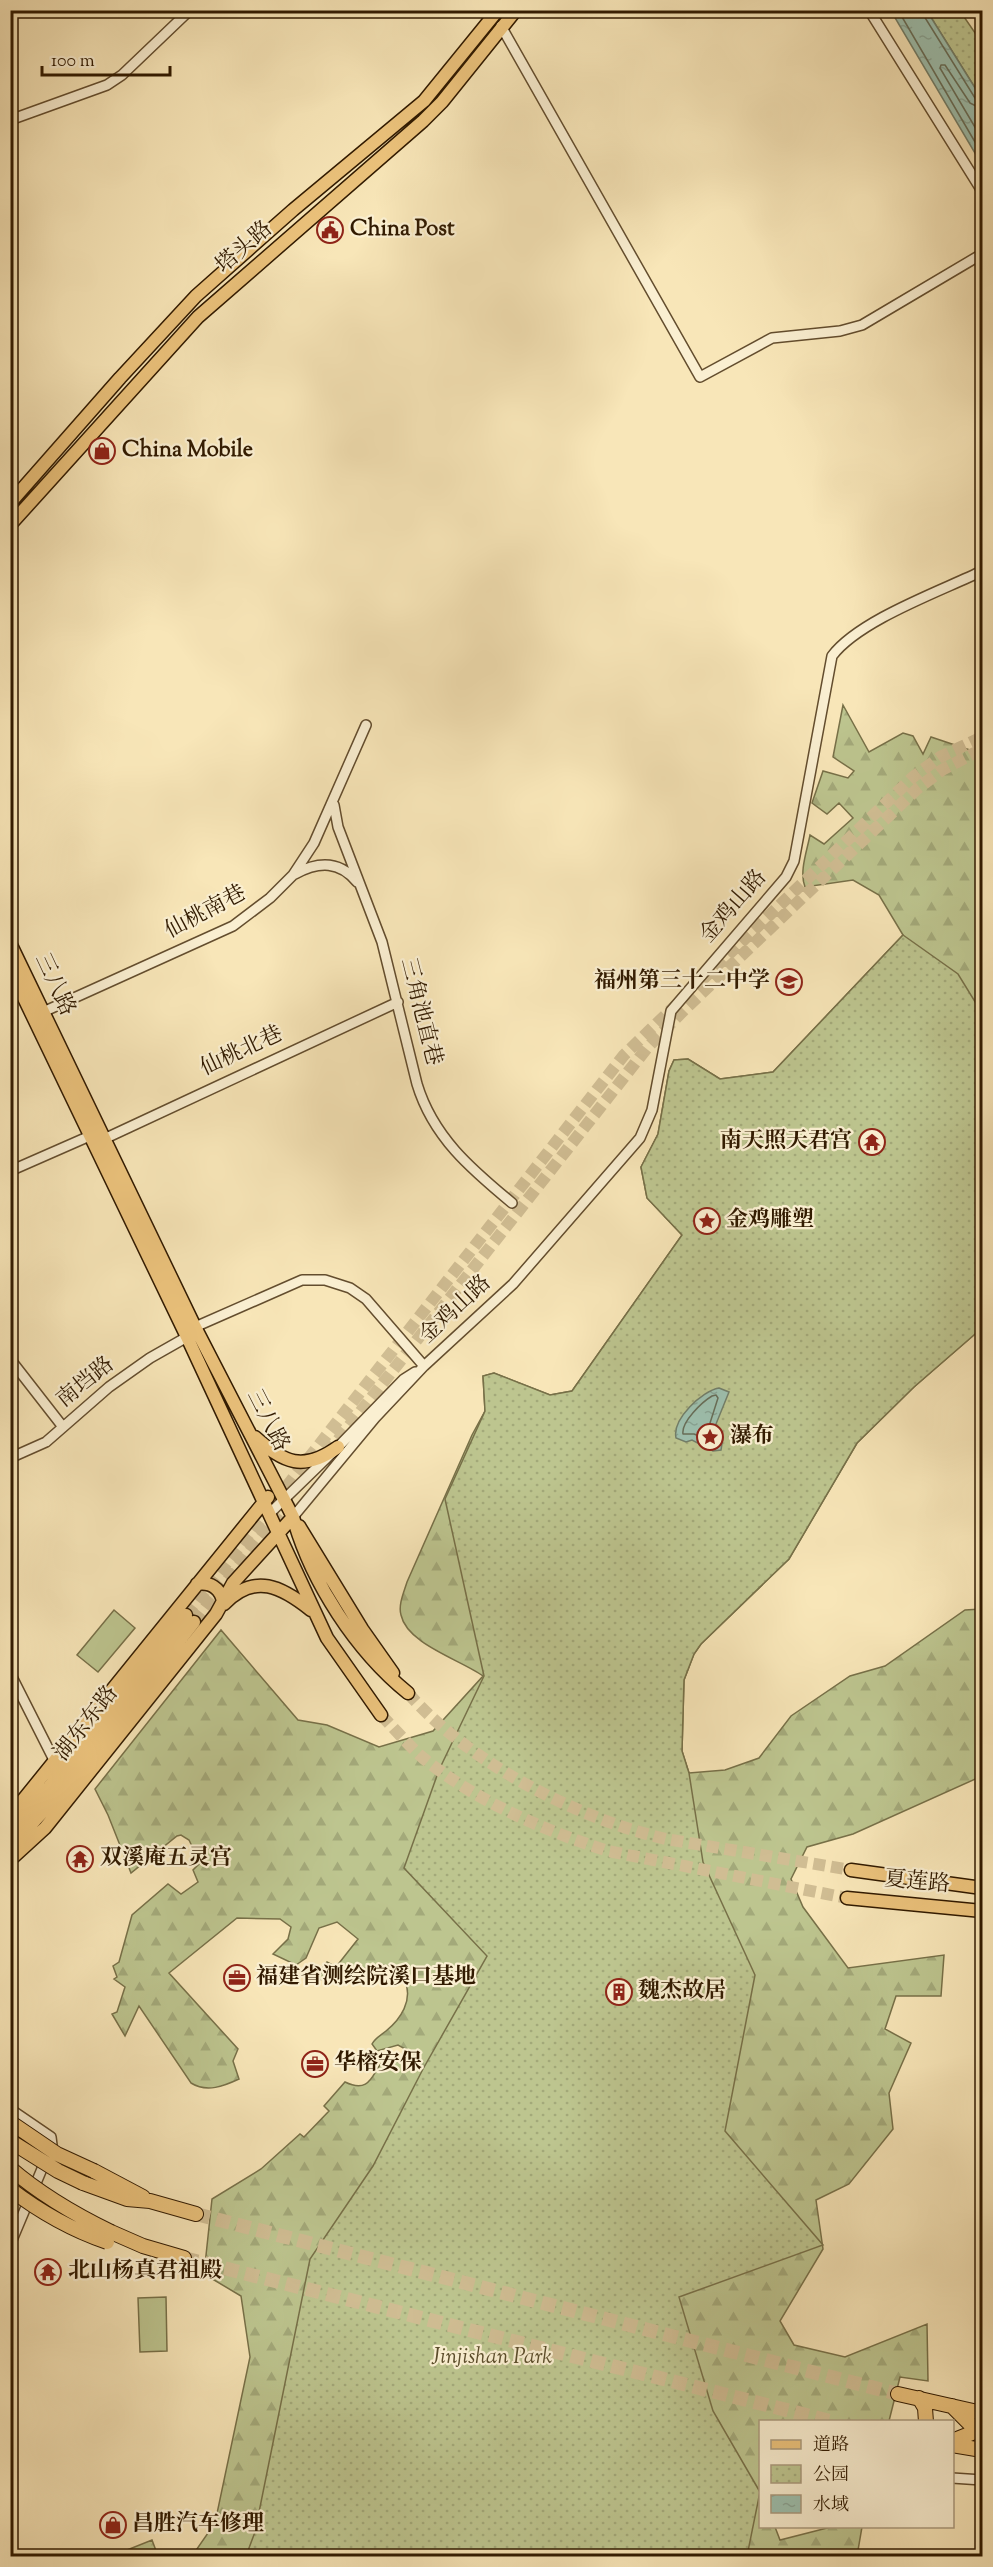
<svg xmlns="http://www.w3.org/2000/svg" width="993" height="2567" font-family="'Sorts Mill Goudy','Noto Serif SC',serif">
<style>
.forest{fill:url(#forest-firs);stroke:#777048;stroke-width:1.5}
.park{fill:url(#park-dots);stroke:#777048;stroke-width:1.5}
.garden{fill:#bdc58f;stroke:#777048;stroke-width:1.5}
.water{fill:url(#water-ripples);stroke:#727e69;stroke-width:1.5}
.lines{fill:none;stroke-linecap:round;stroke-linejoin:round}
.shore{stroke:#676d58;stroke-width:1.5}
.major-tunnel{stroke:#d0bd93;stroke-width:12;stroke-dasharray:12 6;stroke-linecap:butt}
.highway-tunnel{stroke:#d0bd93;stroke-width:14;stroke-dasharray:14 7;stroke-linecap:butt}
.minor-casing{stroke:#634d2e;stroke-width:12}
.major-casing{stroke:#311a00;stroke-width:15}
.highway-casing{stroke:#311a00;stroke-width:16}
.minor{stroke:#faefd1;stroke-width:9}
.major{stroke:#ecc37c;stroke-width:12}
.highway{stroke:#ecc37c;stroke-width:14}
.highway-bridge-casing{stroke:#311a00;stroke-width:16;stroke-linecap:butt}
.highway-bridge{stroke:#ecc37c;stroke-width:14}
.labels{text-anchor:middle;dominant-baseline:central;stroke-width:4.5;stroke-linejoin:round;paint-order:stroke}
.poi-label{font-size:22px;font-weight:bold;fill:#311a00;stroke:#faefd1;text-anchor:start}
.street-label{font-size:22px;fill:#311a00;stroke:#faefd1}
.park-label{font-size:22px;font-style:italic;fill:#5b4d2b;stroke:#faefd1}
</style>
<defs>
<pattern id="forest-firs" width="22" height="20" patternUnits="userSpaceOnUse" patternTransform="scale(1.5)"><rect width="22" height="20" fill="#bdc58f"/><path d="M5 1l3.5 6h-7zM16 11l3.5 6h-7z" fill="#a3a97a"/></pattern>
<pattern id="park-dots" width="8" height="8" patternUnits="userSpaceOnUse" patternTransform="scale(1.5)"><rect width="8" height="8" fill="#bdc58f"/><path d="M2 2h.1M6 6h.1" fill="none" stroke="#a3a97a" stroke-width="1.8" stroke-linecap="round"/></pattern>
<pattern id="water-ripples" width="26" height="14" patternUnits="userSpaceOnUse" patternTransform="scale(1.5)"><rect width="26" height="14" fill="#9dc0af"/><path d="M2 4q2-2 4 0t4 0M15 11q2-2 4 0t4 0" fill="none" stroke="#88a495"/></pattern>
</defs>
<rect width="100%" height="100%" fill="#f8e6b8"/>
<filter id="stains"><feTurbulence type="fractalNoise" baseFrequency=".00333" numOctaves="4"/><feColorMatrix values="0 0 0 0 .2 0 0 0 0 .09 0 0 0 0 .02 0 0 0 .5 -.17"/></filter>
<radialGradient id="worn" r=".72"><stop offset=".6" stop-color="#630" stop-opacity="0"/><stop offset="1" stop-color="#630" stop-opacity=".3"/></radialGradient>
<path class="forest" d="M 843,705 L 869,752 L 903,733 L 913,736 L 923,754 L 931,737 L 982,754 L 982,1328 L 914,1387 L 857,1443 L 789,1559 L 701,1644 L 694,1654 L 684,1680 L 682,1751 L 689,1773 L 725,1770 L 759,1758 L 791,1716 L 850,1676 L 885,1666 L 965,1610 L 981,1609 L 982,1776 L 853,1834 L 807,1847 L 791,1879 L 803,1907 L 848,1968 L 944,1955 L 941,1996 L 896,1996 L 885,2029 L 911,2043 L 889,2093 L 893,2129 L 849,2184 L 816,2200 L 823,2249 L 780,2321 L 794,2345 L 845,2357 L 927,2324 L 928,2381 L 900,2377 L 889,2421 L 760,2422 L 760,2526 L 775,2527 L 780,2540 L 831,2527 L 862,2527 L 857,2556 L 192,2556 L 215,2523 L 250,2357 L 241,2296 L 204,2274 L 212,2199 L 261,2169 L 300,2134 L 304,2137 L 329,2111 L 324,2106 L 345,2082 C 374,2096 372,2067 387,2058 L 414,2067 L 420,2057 L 398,2045 L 377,2051 L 372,2044 C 375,2038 380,2036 386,2031 C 401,2019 413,2000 405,1981 C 399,1968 391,1965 378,1965 L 312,1982 L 327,1962 L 336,1967 L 358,1939 L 337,1922 L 319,1928 L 306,1958 L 296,1965 L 273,1954 L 288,1939 L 291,1927 L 280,1919 L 237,1918 L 169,1973 L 238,2049 L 233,2061 L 239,2079 C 224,2086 207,2093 191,2083 L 139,2006 L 125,2036 L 112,2014 L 117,2012 L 125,1987 L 114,1979 L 117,1977 L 113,1966 L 119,1962 L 132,1915 L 168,1884 L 181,1894 L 198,1882 L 193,1870 L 200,1863 L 189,1840 L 181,1835 L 177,1836 L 131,1873 L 108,1815 L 95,1789 L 221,1630 L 298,1720 L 327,1725 L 379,1747 L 433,1731 L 483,1676 C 461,1660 407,1644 401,1615 C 398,1605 404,1592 407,1582 L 472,1435 L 485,1411 L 483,1376 L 494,1373 L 550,1395 L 572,1391 L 682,1235 L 647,1198 L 641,1167 L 658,1134 L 669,1071 L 674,1060 L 688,1059 L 720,1079 L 773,1072 L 903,935 L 879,895 L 853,880 L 805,887 C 799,872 807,851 810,835 L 824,844 L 853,818 L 839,803 L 827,814 L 812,803 L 823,771 L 848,778 L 854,771 L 833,757 Z
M 152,2540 L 158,2556 L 112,2556 Z"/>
<path class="park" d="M 927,11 L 960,11 L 982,43 L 982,99 Z
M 903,935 L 958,974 L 982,1013 L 982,1328 L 914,1387 L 857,1443 L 789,1559 L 701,1644 L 694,1654 L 684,1680 L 682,1751 L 689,1773 L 703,1862 L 755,1975 L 725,2131 L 823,2245 L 679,2297 L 713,2411 L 760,2492 L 747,2556 L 246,2556 L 255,2532 L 310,2259 L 373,2166 L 423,2069 L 487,1956 L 404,1868 L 439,1770 L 484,1676 L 445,1499 L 485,1411 L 483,1376 L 494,1373 L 550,1395 L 572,1391 L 682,1235 L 647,1198 L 641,1167 L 658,1134 L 669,1071 L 674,1060 L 688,1059 L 720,1079 L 773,1072 Z"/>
<path class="garden" d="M 114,1610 L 135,1628 L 98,1672 L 77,1655 Z
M 166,2297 L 167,2351 L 140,2352 L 138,2298 Z"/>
<path class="water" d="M 891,11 L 927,11 L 982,99 L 982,165 Z
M 719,1388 L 729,1392 L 716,1424 L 717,1432 L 723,1437 L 721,1450 L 713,1451 L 692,1440 L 686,1442 L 676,1438 C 672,1419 702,1391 719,1388 Z"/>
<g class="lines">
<path class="shore" d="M 898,10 L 982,154
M 923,10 L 924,16 L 975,98 L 982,101
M 982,109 L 970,103 L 945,65 L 941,65 L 940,68 L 982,139
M 712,1396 L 716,1395 L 718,1398 L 710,1423 L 712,1439 L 709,1440 L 694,1434 L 683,1434 C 681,1422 702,1402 712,1396 Z"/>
<path class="major-tunnel" d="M 702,980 L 913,777 L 940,757 L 982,737
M 327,1454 L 647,1048 L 684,1010 L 917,789 L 942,770 L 982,749
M 186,1615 L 624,1055 L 676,1005
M 194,1622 L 292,1498
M 408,1693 C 469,1763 576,1818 666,1839 L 851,1870
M 381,1715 C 395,1729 408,1745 423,1758 C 476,1801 543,1830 608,1851 L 847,1898"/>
<path class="highway-tunnel" d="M 196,2214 L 898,2394
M 184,2258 L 834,2422"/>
<defs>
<path id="minor" d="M 869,10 L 982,191
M 501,26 L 700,377 L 772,338 L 840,331 L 862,325 L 982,254
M 10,120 L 107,85 L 122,75 L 190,10
M 334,805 L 338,827 L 382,942 L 417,1084 C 433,1137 471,1169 512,1203
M 295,874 C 319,861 340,861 357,882
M 43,1012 L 233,926 L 270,898 L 293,875 L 314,843 L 366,725
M 104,1139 L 398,1002
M 10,1171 L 92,1135
M 195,1327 L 302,1280 L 325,1280 L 350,1288 L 366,1299 L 424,1366
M 10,1359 L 63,1427
M 10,1458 L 46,1442 L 109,1387 L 150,1358 L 187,1337
M 270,1513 L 338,1447 L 404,1379 L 415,1372
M 293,1517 L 375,1418 L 424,1366 L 513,1284 L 640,1138 L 652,1110 L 671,1011 L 786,877 L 794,861 L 832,656 C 859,620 941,591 982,571
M 10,1673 L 54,1760
M 10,2109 L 51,2137 L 52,2145 L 10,2245
M 952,2478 L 982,2480"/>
<path id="major" d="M 981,10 L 982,13
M 10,503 L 120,378 L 196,296 L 293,210 L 424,101 L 498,10
M 10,525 L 198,317 L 423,121 L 442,102 L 516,10
M 10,943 L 195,1327 L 293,1517 L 233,1583 L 216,1614 L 45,1828 L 10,1860
M 10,969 L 187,1337 L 327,1638 L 381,1715
M 255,1437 C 284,1463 303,1472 338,1447
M 293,1517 C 311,1582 356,1651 408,1693
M 299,1526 L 362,1629 L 393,1673
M 197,1584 C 210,1582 220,1588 223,1601
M 224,1604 C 255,1572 282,1587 311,1610
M 10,1816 L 268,1497
M 10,1831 L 49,1787 L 186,1615
M 10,1848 L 57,1796 L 194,1622
M 851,1870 L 982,1888
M 847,1898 L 982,1911"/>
<path id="highway" d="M 94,2171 L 143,2197
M 83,2183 L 127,2199 L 150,2201 L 196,2214
M 111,2232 L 143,2246 L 184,2258
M 898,2394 L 982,2413
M 919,2398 L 925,2408 L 926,2422
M 952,2406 L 982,2436
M 952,2441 L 982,2429
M 952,2445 L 982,2450"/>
</defs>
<use href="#minor" class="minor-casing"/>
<use href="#major" class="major-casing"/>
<use href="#highway" class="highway-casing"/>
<use href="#minor" class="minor"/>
<use href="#major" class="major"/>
<use href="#highway" class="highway"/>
<defs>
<path id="highway-bridge" d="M 10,2122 L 57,2154 L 94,2171
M 10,2141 L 58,2171 L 83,2183
M 10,2168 C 41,2195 74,2214 111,2232
M 10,2189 C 40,2212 72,2230 107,2242"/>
</defs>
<use href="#highway-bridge" class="highway-bridge-casing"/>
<use href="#highway-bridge" class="highway-bridge"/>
</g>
<defs>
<symbol id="civic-ring" viewBox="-11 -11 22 22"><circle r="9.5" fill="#faefd1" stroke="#8f2418" stroke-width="1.5"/><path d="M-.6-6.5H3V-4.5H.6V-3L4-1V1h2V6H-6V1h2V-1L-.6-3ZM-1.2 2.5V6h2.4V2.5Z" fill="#8f2418"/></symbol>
<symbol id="shop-ring" viewBox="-11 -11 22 22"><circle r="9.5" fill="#faefd1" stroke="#8f2418" stroke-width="1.5"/><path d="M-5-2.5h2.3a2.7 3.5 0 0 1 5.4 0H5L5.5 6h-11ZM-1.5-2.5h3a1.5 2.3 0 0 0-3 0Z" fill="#8f2418"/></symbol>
<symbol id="school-ring" viewBox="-11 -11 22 22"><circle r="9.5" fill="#faefd1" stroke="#8f2418" stroke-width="1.5"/><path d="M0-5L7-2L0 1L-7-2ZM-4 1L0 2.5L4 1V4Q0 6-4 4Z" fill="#8f2418"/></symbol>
<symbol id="temple-ring" viewBox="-11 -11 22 22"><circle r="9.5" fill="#faefd1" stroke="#8f2418" stroke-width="1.5"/><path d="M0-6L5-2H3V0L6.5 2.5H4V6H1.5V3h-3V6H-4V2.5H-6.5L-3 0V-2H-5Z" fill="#8f2418"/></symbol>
<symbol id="sight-ring" viewBox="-11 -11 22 22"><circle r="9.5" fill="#faefd1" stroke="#8f2418" stroke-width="1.5"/><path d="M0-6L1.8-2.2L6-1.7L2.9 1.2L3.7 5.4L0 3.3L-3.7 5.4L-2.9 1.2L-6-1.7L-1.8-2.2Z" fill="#8f2418"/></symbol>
<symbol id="office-ring" viewBox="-11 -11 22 22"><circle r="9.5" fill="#faefd1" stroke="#8f2418" stroke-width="1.5"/><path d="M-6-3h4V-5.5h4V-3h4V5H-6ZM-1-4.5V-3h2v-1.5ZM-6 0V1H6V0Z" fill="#8f2418"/></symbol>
<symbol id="building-ring" viewBox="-11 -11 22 22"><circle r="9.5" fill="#faefd1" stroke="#8f2418" stroke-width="1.5"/><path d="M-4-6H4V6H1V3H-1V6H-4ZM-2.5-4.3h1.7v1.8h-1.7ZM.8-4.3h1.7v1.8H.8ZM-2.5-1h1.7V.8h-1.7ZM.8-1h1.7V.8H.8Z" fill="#8f2418"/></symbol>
</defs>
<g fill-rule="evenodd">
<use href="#civic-ring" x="315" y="215" width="30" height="30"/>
<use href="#shop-ring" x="87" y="436" width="30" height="30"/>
<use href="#school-ring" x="774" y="967" width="30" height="30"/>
<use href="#temple-ring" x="857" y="1127" width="30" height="30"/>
<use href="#sight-ring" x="692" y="1206" width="30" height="30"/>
<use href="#sight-ring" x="695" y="1422" width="30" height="30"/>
<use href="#temple-ring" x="65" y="1844" width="30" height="30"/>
<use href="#office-ring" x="222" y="1963" width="30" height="30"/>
<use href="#building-ring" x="604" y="1977" width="30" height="30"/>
<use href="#office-ring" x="300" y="2049" width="30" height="30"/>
<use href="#temple-ring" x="33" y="2257" width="30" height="30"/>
<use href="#shop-ring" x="98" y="2510" width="30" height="30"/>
</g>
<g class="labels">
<g class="poi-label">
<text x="350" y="230">China Post</text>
<text x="122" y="451">China Mobile</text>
<text x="770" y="982" text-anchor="end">福州第三十二中学</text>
<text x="852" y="1142" text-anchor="end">南天照天君宫</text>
<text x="726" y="1221">金鸡雕塑</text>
<text x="730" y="1437">瀑布</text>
<text x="100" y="1859">双溪庵五灵宫</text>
<text x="256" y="1978">福建省测绘院溪口基地</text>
<text x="638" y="1992">魏杰故居</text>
<text x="334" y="2064">华榕安保</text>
<text x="68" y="2272">北山杨真君祖殿</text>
<text x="132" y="2525">昌胜汽车修理</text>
</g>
<g class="street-label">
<text transform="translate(245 248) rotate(-41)">塔头路</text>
<text transform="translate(734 907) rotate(-49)">金鸡山路</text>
<text transform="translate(206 913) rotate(-28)">仙桃南巷</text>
<text transform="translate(54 985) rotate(65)">三八路</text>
<text transform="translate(420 1012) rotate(76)">三角池直巷</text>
<text transform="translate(242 1052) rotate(-25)">仙桃北巷</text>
<text transform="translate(456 1310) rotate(-43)">金鸡山路</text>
<text transform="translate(86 1383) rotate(-39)">南垱路</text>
<text transform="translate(267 1421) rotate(63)">三八路</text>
<text transform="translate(87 1724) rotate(-52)">湖东东路</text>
<text transform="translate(917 1883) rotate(5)">夏莲路</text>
</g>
<g class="park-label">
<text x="492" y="2358">Jinjishan Park</text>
</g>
</g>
<rect width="993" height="2567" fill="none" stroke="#f8e6b8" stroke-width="36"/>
<rect x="12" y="12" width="969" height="2543" fill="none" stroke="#311a00" stroke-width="3"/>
<rect x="18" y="18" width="957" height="2531" fill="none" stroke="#311a00" stroke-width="1.5"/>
<rect x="759" y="2420" width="195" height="108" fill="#faefd1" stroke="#aa9a7d" stroke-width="1.5"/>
<rect x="771" y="2440" width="30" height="9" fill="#ecc37c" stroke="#aa9a7d" stroke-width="1.5"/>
<text x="813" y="2450" font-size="18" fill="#311a00">道路</text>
<rect x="771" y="2465" width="30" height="18" fill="url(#park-dots)" stroke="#aa9a7d" stroke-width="1.5"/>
<text x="813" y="2480" font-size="18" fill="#311a00">公园</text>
<rect x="771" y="2495" width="30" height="18" fill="url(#water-ripples)" stroke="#aa9a7d" stroke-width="1.5"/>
<text x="813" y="2510" font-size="18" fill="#311a00">水域</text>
<path d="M42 66v9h128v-9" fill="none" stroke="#311a00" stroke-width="3"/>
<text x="51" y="66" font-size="18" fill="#311a00" stroke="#faefd1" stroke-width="4.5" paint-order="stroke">100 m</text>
<rect width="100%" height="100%" filter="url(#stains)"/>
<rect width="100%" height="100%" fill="url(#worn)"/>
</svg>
